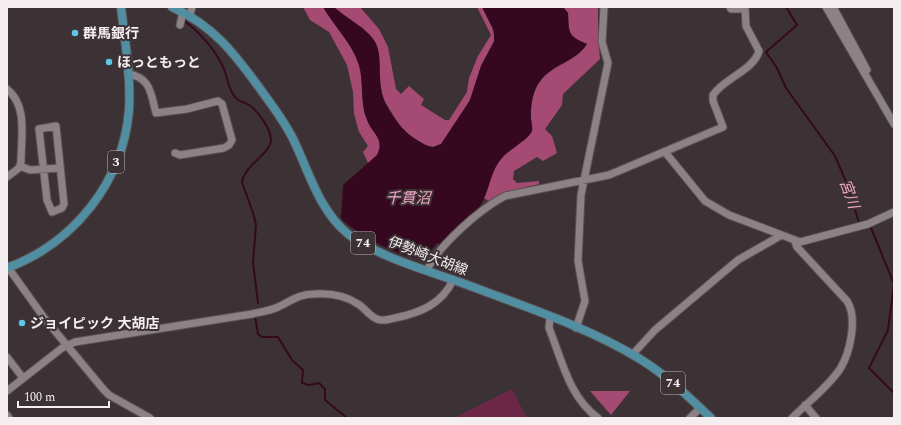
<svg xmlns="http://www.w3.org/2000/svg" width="901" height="425" font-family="Spectral,'Noto Sans JP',serif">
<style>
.green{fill:#6b2746}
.forest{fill:#a54a72}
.water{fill:#36081f}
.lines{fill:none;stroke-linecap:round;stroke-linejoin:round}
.stream{stroke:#36081f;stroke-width:2}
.minor-casing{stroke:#595154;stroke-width:9}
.major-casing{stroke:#595154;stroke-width:10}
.minor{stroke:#8c8184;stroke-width:7}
.major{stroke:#518ea1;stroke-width:8}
.poi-dot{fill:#5dc7e8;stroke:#3c3236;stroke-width:1.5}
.labels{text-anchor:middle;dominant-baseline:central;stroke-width:4;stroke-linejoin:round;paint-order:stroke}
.shield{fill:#3c3236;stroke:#bdb6b8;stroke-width:1}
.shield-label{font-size:13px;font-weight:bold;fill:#f4eef0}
.poi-label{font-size:14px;font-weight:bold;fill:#f4eef0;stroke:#3c3236;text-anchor:start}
.street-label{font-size:14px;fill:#f4eef0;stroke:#3c3236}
.water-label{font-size:15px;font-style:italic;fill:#f2a7c4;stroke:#3c3236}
</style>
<rect width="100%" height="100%" fill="#3c3236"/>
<path class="green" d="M 512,389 L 527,418 L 459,418 L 458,416 Z"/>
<path class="forest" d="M 303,7 L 323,7 C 334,26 352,43 359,65 C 363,79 361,96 364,111 C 367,124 388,142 377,155 C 375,158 371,161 368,163 L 363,152 L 368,146 L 359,132 L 354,114 L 353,92 L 347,65 L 329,32 L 310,20 Z
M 334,7 L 360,7 L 379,29 L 388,47 L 396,89 L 401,94 L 409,86 L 424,99 L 421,105 L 445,120 L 449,120 L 467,92 L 469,78 L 478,56 L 491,35 L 477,7 L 482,7 L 492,27 L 495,39 L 481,66 L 470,100 L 458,122 L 441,144 L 433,147 L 427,146 L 404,132 L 383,99 L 381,88 L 378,50 L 363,28 L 348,20 Z
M 563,7 L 598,7 L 598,36 L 600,59 L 563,94 L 562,105 L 545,129 L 552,136 L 557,153 L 543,161 L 537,157 L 514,171 L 513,179 L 517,183 L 539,181 L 539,184 L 507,192 L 490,202 L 484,198 C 489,185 492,169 501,158 C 508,149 527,141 531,132 C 533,128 531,122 531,117 C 531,104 533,89 542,79 C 555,64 576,62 587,44 C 567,36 569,32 568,13 Z
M 590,391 L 630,391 L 611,415 Z"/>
<path class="water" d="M 323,7 L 334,7 C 345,17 366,28 374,40 C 383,54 378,73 381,88 C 384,111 410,143 433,147 L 441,144 L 470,100 L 481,66 L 494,42 L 494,31 L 482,7 L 563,7 L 568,13 C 569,32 567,36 587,44 C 575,62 553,63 540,81 C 532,92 530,106 531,119 C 531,122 533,127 532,131 C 530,138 509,150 503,157 C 489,171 490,194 478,209 C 468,222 452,231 441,244 L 437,243 C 432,249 427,258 418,258 C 403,259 351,231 341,218 L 343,185 L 377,155 C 385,138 372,134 367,120 C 360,102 364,82 359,65 C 352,43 334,26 323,7 Z"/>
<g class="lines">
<path class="stream" d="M 786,7 L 797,25 L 766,52 L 777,68 L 786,88 L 835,156 L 848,186 L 859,223 L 861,224
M 185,19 L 186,22 C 201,34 216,51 224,69 C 228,79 228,89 235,97 C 239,102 244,102 249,105 C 258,111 271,129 271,140 C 270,155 245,164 242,182 L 254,216 L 256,225 L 253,262 L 258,303
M 867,226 L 871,228 L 894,284 L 888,330 L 869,368 L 894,393
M 255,316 L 258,334 L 262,337 L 278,337 L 292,360 L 303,370 L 302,383 L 309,385 L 319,383 L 325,389 L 325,400 L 347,418"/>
<defs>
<path id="minor" d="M 730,7 L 731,9 L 745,9
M 826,7 L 894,124
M 833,7 L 867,70
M 190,15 L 192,7
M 180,25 L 183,12
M 128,74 C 151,77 151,95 156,113 L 187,109 L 218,101 L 222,104 L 232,140 L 229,145 L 224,148 L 180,155 L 175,153
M 7,89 C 28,106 21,137 21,162 L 19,168 L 7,177
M 56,126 L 64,204 L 62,208 L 52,212 L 47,200 L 39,129 Z
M 665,152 L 705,201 L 729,215 L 800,242 L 868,224 L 894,212
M 20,166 L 30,170 L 60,168
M 7,266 L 45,319 L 104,390 L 109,395 L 150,418
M 427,270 C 439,245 480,209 505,196 L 609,175 L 723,127 L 713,101 L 713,95 C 723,79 754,70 759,51 L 746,26 L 745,7
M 550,317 L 549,328 C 562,360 569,397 598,418
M 576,328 L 585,301 L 578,261 L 581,195 L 608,63 L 602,42 L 604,7
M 632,355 L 655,330 L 738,260 L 780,236
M 7,357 L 23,378
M 7,391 L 62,348 L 75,342 L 252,314 C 260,312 270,311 278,307 C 291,301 299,294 314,294 C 329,293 346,296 358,304 C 365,308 369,316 377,319 C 383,322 389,319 395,318 C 420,313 442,304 453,280
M 805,405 L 816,418
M 7,415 L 9,418
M 690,418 L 700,408
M 792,418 C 807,403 828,387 840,369 C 850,353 858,318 847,301 L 797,247 L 795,242"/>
<path id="major" d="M 172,7 C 214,26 234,53 261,90 C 273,107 286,123 295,143 C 310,175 320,211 348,234 C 378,257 429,271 465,284 C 523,306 588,327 640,359 C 666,375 689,397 711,418
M 7,268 C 74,243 123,182 129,110 C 131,76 125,41 121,7"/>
</defs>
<use href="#minor" class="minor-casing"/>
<use href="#major" class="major-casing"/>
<use href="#minor" class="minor"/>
<use href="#major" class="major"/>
</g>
<g class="poi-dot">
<circle cx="75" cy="33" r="4"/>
<circle cx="109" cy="62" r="4"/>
<circle cx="22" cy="323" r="4"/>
</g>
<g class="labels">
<g class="shield">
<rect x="108" y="151" width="16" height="22" rx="3"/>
<rect x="351" y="232" width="24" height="22" rx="3"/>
<rect x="661" y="372" width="24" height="22" rx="3"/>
</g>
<g class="shield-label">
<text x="116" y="162">3</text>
<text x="363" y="243">74</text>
<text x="673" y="383">74</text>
</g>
<g class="poi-label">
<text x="83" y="33">群馬銀行</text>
<text x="117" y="62">ほっともっと</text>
<text x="30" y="323">ジョイピック 大胡店</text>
</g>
<g class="street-label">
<text transform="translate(428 256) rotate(21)">伊勢崎大胡線</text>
</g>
<g class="water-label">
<text transform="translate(849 194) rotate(70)">宮川</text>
<text x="408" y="198">千貫沼</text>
</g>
</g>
<rect width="901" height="425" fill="none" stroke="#f4eef0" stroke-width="16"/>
<path d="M18 401v6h91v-6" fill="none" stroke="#f4eef0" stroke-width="2"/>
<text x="24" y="401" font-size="12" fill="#f4eef0" stroke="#3c3236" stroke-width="3" paint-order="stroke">100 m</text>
</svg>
